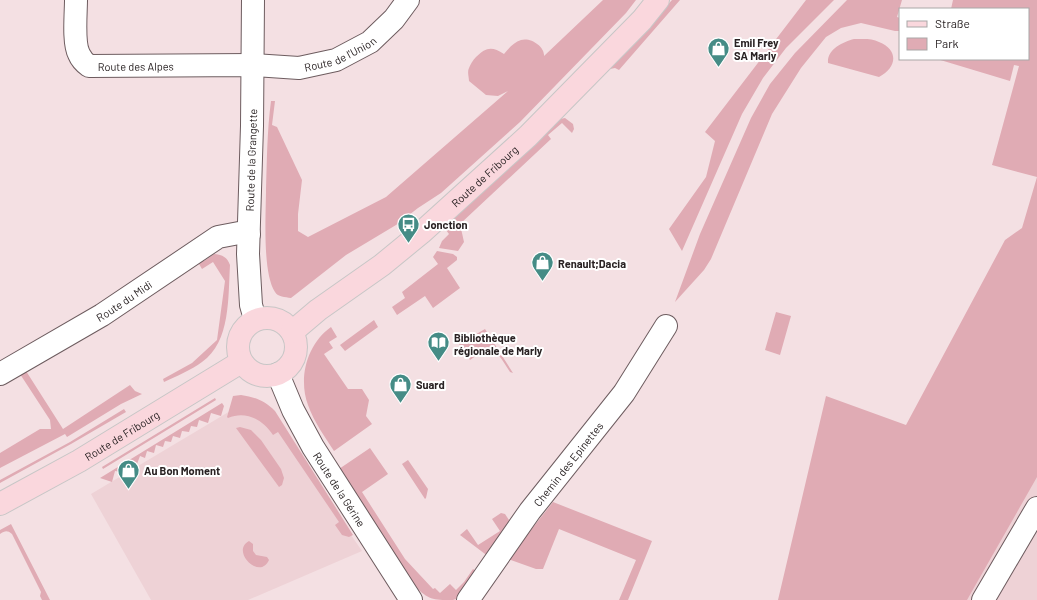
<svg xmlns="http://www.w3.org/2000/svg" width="1037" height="600" font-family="Barlow,sans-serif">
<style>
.built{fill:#eed2d6}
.green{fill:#e0abb4}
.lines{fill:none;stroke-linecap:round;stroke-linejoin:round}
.minor-casing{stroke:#6d5c5f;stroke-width:24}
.major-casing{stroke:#c7c6c6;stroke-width:24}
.minor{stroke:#fff;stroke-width:22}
.major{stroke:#fad7dd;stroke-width:22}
.labels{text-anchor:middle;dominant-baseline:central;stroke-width:4;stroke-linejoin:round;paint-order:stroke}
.poi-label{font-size:11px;font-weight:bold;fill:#292223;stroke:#fff;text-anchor:start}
.street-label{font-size:11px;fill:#292223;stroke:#fff}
</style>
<rect width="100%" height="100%" fill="#f4e0e3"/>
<path class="built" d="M 247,401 L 264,408 L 362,551 L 248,600 L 151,600 L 91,494 Z
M 1037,468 L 1037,600 L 961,600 Z"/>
<path class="green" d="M 603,0 L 636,0 L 626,13 L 520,122 L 441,193 L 418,208 L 396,225 L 346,255 L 291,298 C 285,297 278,297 275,292 C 262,272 266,214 266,189 C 267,160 267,131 271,101 L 275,101 L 272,125 L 277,127 L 302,180 L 298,214 L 298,231 L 308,237 L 386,197 L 508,91 L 498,96 L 486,95 L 469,81 C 469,77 467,72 469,68 C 470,65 473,60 476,57 C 486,47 492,46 504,54 C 509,48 514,42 521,40 C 531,37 545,47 544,56 Z
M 672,0 L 680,0 L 619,70 L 615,68 L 610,69 Z
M 806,0 L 834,0 L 786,48 L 763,78 L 742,114 L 682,251 L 669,229 L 706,177 L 715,141 L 705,132 Z
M 847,0 L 902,0 L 897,17 L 900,18 L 900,31 L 895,31 L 861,23 L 841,28 L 826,37 L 801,68 L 772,114 L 711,259 L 704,270 L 675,302 L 700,234 L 751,118 L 770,84 L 795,53 Z
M 953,0 L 1037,0 L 1037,477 L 967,600 L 778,600 L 826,396 L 906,425 L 1005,240 L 1022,228 L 1037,177 L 992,165 L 1019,66 L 1014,65 L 1010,81 L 937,59 L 1028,59 L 1028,9 L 951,9 Z
M 854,39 C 863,39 872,38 879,42 C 899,50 897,68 879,77 L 828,63 C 827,49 843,42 854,39 Z
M 565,118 L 573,124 L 574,129 L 572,133 L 562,123 L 548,135 L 551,139 L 460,224 L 464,242 L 458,251 L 439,248 L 442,241 L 449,234 L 446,230 L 447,225 L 560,119 Z
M 437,251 L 453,254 L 457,257 L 457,260 L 447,268 L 460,288 L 433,308 L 425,296 L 397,315 L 392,307 L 405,298 L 402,292 L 438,264 L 433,257 Z
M 214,254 C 223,255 227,257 230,265 C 228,296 231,342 202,362 C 191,370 177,376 164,382 L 163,379 L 192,363 L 217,340 L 225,281 L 213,262 L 202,269 L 199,264 L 199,259 L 201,257 L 204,261 Z
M 776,312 L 791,316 L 780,355 L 765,350 Z
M 374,320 L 378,327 L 345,351 L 340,345 Z
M 331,327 L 337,337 L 329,342 L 333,348 L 324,354 L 348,389 L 362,389 L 369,400 L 366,416 L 372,424 L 334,451 C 325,437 314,422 308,405 C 298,378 307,344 331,327 Z
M 485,329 L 513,373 L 510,372 C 496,350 494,343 470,360 L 459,344 Z
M 26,371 L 63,429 L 130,385 L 135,391 L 142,394 L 121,404 L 67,437 L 65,434 L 0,468 L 0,453 L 40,429 L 51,429 L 50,420 L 20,374 Z
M 241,395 C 255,397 265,401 275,411 L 353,535 L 349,537 L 342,535 L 335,525 L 339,522 L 278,432 L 273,435 C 263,420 246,410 228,418 L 227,417 L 233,396 Z
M 215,398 L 216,400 L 103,469 L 102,467 Z
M 222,403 L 224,406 L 221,416 L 211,413 L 208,423 L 199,420 L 197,427 L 191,426 L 189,432 L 182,431 L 180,438 L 173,436 L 171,442 L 165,441 L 163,447 L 156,445 L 154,453 L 147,451 L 145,458 L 140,456 L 137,464 L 131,462 L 130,468 L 123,466 L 121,472 L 115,471 L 112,482 L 100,478 Z
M 124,409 L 126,412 L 71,444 L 0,483 L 0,480 L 70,442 Z
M 240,427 L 251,430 L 261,440 L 281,469 L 284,478 L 282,485 L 279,487 L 236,428 Z
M 370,448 L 388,474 L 362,492 L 405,559 L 433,589 L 435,588 L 440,593 L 450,584 L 456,590 L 464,582 L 473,569 L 479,573 L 456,599 L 453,600 C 431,600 430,600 414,586 L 339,469 Z
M 408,460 L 428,489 L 426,498 L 425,499 L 402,464 Z
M 553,502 L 652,541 L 628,600 L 619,600 L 636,560 L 559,529 L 543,569 L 536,569 L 508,559 Z
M 501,513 L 505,514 L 509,520 L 508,525 L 489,557 L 460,535 L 467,529 L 478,545 L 500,531 L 492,519 Z
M 11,524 L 50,600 L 42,600 L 40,596 L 41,592 L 12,534 C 7,530 5,531 0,534 L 0,530 Z
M 249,541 L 253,544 L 253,551 L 256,555 L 267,557 L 269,560 C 260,581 230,551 249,541 Z"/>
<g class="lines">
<defs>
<g id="minor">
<path id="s1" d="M 76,0 C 76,13 73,43 79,54 C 81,59 85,63 89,66 L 253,65 L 299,68 L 336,60 L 370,42 L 394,19 L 408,0"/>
<path d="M 253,0 L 252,126 L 248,254 L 251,305 L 255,319"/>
<path id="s2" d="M 0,374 L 102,315 L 218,237 L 239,233 L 249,234"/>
<path id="s3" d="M 278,374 L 293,410 L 313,447 L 411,600"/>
<path id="s4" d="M 468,600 L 530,511 L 624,393 L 666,326"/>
<path d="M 983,600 L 1037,508"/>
</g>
<g id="major">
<circle cx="267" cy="347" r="29"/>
<path id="s5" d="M 292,332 L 318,310 L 382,265 L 421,233 L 528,136 L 642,20 L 658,0"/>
<path id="s6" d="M 0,504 L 79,461 L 241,362"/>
</g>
</defs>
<use href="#minor" class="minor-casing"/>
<use href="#major" class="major-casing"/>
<use href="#minor" class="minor"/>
<use href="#major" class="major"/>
</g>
<defs>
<symbol id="shop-pin" viewBox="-11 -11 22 30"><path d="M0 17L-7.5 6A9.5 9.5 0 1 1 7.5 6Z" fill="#458c86" stroke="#fff"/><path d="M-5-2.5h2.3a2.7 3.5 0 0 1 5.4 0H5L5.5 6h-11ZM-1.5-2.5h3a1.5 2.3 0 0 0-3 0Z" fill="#fff"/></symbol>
<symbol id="bus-pin" viewBox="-11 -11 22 30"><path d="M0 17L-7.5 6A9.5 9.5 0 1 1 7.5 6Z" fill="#458c86" stroke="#fff"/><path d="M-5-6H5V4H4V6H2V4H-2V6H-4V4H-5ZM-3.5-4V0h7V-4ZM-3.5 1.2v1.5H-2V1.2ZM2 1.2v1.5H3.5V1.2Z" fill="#fff"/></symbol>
<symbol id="library-pin" viewBox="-11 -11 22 30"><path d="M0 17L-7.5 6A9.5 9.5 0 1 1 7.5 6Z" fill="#458c86" stroke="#fff"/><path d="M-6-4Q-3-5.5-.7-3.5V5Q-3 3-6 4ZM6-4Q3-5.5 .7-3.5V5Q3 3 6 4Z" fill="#fff"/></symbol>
</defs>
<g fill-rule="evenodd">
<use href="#shop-pin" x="706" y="36" width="25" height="34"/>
<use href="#bus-pin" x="396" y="212" width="25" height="34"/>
<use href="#shop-pin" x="530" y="250" width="25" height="34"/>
<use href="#library-pin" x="426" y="330" width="25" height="34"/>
<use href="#shop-pin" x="388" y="372" width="25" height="34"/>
<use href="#shop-pin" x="116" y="458" width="25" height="34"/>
</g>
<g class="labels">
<g class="poi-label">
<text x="734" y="42">Emil Frey<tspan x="734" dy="13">SA Marly</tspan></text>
<text x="424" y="224">Jonction</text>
<text x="558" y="263">Renault;Dacia</text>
<text x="454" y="337">Bibliothèque<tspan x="454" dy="13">régionale de Marly</tspan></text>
<text x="416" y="384">Suard</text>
<text x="144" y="470">Au Bon Moment</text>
</g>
<g class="street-label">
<text stroke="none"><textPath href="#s1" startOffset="324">Route de l'Union</textPath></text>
<text stroke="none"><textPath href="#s1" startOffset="117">Route des Alpes</textPath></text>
<text transform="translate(251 160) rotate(-88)">Route de la Grangette</text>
<text stroke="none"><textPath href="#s5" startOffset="248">Route de Fribourg</textPath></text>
<text stroke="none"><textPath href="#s2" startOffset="144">Route du Midi</textPath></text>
<text stroke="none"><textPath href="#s6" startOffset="140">Route de Fribourg</textPath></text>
<text stroke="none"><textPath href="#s4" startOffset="169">Chemin des Epinettes</textPath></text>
<text stroke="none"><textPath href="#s3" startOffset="131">Route de la Gérine</textPath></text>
</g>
</g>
<rect x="899" y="8" width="130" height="52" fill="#ffffff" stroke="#a9a7a7"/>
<rect x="907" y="21" width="20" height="6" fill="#fad7dd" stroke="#a9a7a7"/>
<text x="935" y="28" font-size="12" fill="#292223">Straße</text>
<rect x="907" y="38" width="20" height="12" fill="#e0abb4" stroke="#a9a7a7"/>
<text x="935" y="48" font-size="12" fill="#292223">Park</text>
</svg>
